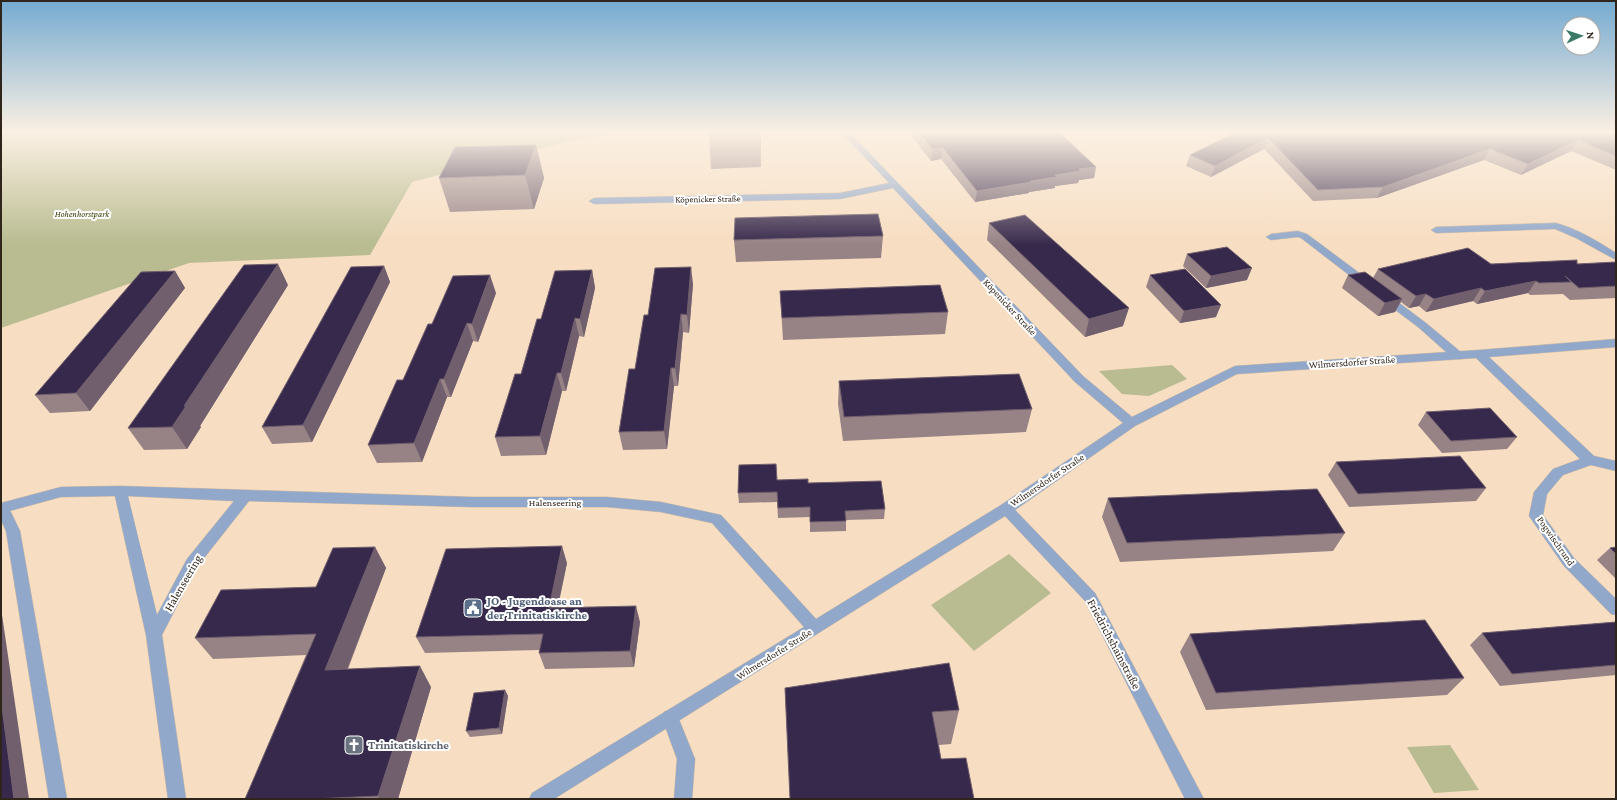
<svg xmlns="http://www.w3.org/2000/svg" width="1617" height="800" font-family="'Crimson Pro',serif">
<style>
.green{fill:#b8bc90}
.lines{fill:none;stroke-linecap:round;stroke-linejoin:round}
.lane-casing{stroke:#d3bca3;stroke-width:1}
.street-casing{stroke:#d3bca3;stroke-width:1}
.lane{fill:#91a8ca;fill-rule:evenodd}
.street{fill:#91a8ca;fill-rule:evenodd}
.wall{fill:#978386}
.shaded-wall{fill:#715f6e}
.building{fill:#37294b;stroke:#715f6e}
.labels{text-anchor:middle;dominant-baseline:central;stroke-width:4;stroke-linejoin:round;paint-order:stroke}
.far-street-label{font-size:9px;fill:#2f251a;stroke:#fff}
.far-park-label{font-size:9px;font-style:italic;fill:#363800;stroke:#fff}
.street-label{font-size:10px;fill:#2f251a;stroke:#fff}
.near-street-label{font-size:12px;fill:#2f251a;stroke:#fff}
.near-service-label{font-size:12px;font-weight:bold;fill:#4e5e75;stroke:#fff;text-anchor:start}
.near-worship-label{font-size:12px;font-weight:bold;fill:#5b616d;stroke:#fff;text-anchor:start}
</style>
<rect width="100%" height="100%" fill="#f7ddc1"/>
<path class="green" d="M 1,133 L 628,133 L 578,139 L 412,182 L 370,255 L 189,263 L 1,328 Z
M 1172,365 L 1187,379 L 1149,396 L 1122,394 L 1099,371 Z
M 1009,554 L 1051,593 L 974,651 L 931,605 Z
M 1450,745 L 1479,790 L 1434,793 L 1407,747 Z"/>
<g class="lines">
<defs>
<path id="lane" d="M 1556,223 C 1578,229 1597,241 1616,253 L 1616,260 L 1576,238 L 1555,229 L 1436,233 L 1431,230 L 1436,227 Z
M 1298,231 L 1307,234 L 1370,281 L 1371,283 L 1370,285 L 1362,285 L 1301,238 L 1297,237 L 1271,240 L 1266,237 L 1271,234 Z
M 1386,295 L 1390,296 L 1426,323 L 1462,353 L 1464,356 L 1462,359 L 1454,359 L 1418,327 L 1382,300 L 1381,298 Z
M 1,503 L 7,504 L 20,531 L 67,799 L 49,799 L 6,531 L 1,520 Z
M 670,710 L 676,712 L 695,759 L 692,799 L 674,799 L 677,759 L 662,718 L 664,712 Z"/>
<path id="street" d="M 842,133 L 850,133 L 1083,376 L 1132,417 L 1235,366 L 1479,350 L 1616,339 L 1616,347 L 1489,357 L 1594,456 L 1616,461 L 1616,471 L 1591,465 L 1563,475 L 1547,494 L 1543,515 L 1574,558 L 1616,599 L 1616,615 L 1611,614 L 1564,566 L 1529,516 L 1534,492 L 1553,469 L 1580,459 L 1476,358 L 1237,374 L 1135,426 L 1015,510 L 1095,593 L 1204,799 L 1185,799 L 1085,601 L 1005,516 L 554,799 L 529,799 L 532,793 L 804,627 L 712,523 L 661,512 L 607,507 L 472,507 L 249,501 L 197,567 L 162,635 L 186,799 L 168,799 L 146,635 L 115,496 L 61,497 L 2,513 L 1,503 L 61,487 L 120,486 L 472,497 L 607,497 L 661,502 L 721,515 L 816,619 L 1001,505 L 1123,423 L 1075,382 L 893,188 L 840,199 L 594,204 L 589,201 L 594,198 L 840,193 L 889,183 ZM 128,496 L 234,501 L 187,559 L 157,615 Z"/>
</defs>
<use href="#lane" class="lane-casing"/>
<use href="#street" class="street-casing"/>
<use href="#lane" class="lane"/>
<use href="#street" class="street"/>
</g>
<path class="wall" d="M 760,133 L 761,167 L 711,169 L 709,136 Z
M 909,133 L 1060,133 L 1096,167 L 1094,178 L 1079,180 L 1078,183 L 1055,186 L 1055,188 L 1029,192 L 1029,193 L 975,202 L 941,159 L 931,161 Z
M 1616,133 L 1616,169 L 1614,169 L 1571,151 L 1521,175 L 1484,160 L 1377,198 L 1313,201 L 1264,149 L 1211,177 L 1186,166 L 1190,155 L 1270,134 Z
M 536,145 L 544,178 L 534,209 L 450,212 L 439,178 Z
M 989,223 L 1123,326 L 1085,337 L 987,240 Z
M 883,236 L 881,258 L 736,262 L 734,240 Z
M 1187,254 L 1247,280 L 1206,288 L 1183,266 Z
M 1616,262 L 1616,298 L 1570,300 L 1563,294 L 1530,295 L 1528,293 L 1477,304 L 1473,301 L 1426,312 L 1419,306 L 1409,308 L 1401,302 L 1395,312 L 1378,316 L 1342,288 L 1348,275 L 1373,278 L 1378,269 L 1491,264 L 1577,264 Z
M 384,266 L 390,282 L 312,442 L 272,444 L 262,427 Z
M 592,270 L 595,288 L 584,337 L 579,336 L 566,391 L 562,391 L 546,455 L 501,456 L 495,437 L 521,374 Z
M 175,271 L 185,288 L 90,411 L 50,413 L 35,395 Z
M 1150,275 L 1216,317 L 1180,323 L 1146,287 Z
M 693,284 L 689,333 L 683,332 L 678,386 L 674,386 L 667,449 L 623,450 L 619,432 L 635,369 Z
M 288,285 L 200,426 L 201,427 L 187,449 L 144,450 L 128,428 Z
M 780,291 L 948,312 L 945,334 L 783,340 Z
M 496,293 L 478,342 L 473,341 L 451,397 L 447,397 L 422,462 L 377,463 L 368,445 L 403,380 L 432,324 Z
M 839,381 L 1032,409 L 1026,432 L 843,441 L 838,404 Z
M 1426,412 L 1517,437 L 1507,449 L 1442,453 L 1418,425 Z
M 1336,462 L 1486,488 L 1476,501 L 1349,507 L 1328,475 Z
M 777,480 L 808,483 L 885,509 L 884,519 L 846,520 L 846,531 L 810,532 L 810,517 L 778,518 L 777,502 L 739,503 L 738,493 Z
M 1108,498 L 1345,533 L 1333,551 L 1120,562 L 1102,517 Z
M 375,547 L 386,568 L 348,669 L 431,687 L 398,799 L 245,799 L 306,655 L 213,659 L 195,638 L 316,587 Z
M 1616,547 L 1616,579 L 1597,560 L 1610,548 Z
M 567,563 L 558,607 L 640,622 L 634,667 L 545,669 L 539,653 L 539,650 L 425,653 L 416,637 Z
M 1616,622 L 1616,675 L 1500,686 L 1470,645 L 1482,633 Z
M 1190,634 L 1464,678 L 1447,695 L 1206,710 L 1180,652 Z
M 785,688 L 959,710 L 951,744 L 939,745 L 941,759 L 974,799 L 790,799 Z
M 505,690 L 508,696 L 502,734 L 470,737 L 466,731 Z"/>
<path class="shaded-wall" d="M 760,133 L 761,140 L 761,167 Z
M 1268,138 L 1264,149 L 1211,177 L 1215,166 Z
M 1578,140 L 1571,151 L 1521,175 L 1528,164 Z
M 536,145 L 544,178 L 534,209 L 525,175 Z
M 943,148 L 941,159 L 931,161 L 933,149 Z
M 1490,149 L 1484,160 L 1377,198 L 1383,187 Z
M 1096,167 L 1094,178 L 1079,180 L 1078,183 L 1055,186 L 1055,188 L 1029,192 L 1029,193 L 975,202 L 977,191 L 1030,181 L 1079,169 Z
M 278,264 L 288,285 L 200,426 L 201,427 L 187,449 L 172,427 L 184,406 Z
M 384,266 L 390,282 L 312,442 L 303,425 Z
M 691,267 L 693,284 L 689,333 L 687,315 Z
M 1252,268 L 1247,280 L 1206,288 L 1211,276 Z
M 592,270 L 595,288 L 584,337 L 580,319 Z
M 175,271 L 185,288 L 90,411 L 76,393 Z
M 490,275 L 496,293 L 478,342 L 472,324 Z
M 1536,281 L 1528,293 L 1477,304 L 1485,291 Z
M 1481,288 L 1473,301 L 1426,312 L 1434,299 Z
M 1426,294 L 1419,306 L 1409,308 L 1416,296 Z
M 1402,299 L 1395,312 L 1378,316 L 1385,303 Z
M 1221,305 L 1216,317 L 1180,323 L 1184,311 Z
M 1129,308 L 1123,326 L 1085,337 L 1089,319 Z
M 681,314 L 683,332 L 678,386 L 675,368 Z
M 575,318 L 579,336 L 566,391 L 561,373 Z
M 467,323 L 473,341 L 451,397 L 444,379 Z
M 671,368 L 674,386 L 667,449 L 664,431 Z
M 557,373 L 562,391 L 546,455 L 540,436 Z
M 440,379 L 447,397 L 422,462 L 414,443 Z
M 562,546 L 567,563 L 554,624 L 549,608 Z
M 375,547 L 386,568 L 339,690 L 325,670 Z
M 636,606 L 640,622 L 634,667 L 630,651 Z
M 1,608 L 29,799 L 14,799 L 1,699 Z
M 420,666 L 431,687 L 398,799 L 380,799 L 378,796 Z
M 505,690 L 508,696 L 502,734 L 499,728 Z"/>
<path class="building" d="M 709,133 L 760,133 L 760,135 L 709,136 Z
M 919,133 L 1060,133 L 1096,167 L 1079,169 L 1081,171 L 1055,175 L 1057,177 L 1030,181 L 1031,182 L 977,191 L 943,148 L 933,149 Z
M 1234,133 L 1266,133 L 1270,134 L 1274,133 L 1616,133 L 1616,156 L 1578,140 L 1528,164 L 1490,149 L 1383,187 L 1318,190 L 1268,138 L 1215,166 L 1190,155 Z
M 536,145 L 525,175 L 439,178 L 455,147 Z
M 878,214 L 883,236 L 734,240 L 735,218 Z
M 1025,215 L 1129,308 L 1089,319 L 989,223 Z
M 1227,247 L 1252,268 L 1211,276 L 1187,254 Z
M 1468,248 L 1491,264 L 1577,260 L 1577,264 L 1616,262 L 1616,286 L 1579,288 L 1565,276 L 1571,282 L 1539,283 L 1536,281 L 1485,291 L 1481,288 L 1434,299 L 1426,294 L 1416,296 L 1378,269 Z
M 278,264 L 184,406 L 186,406 L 172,427 L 128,428 L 244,265 Z
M 384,266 L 303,425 L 262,427 L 351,267 Z
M 691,267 L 687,315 L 681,314 L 675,368 L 671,368 L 664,431 L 619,432 L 629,369 L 635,369 L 644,315 L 648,315 L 655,268 Z
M 1185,269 L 1221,305 L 1184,311 L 1150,275 Z
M 592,270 L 580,319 L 575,318 L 561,373 L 557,373 L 540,436 L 495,437 L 515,374 L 521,374 L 537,319 L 541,319 L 555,271 Z
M 175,271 L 76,393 L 35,395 L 141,272 Z
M 1365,272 L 1402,299 L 1385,303 L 1348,275 Z
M 490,275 L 472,324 L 467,323 L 444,379 L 440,379 L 414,443 L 368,445 L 397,380 L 403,380 L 428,324 L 432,324 L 453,276 Z
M 940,285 L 948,312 L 782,318 L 780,291 Z
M 1019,374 L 1032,409 L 844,417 L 839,381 Z
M 1490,408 L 1517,437 L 1451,441 L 1426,412 Z
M 1460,456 L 1486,488 L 1358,494 L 1336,462 Z
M 776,464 L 777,480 L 808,479 L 808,483 L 881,481 L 885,509 L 845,511 L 846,521 L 810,522 L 810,507 L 778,508 L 777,492 L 738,493 L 739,465 Z
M 1317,489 L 1345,533 L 1127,543 L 1108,498 Z
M 562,546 L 549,608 L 636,606 L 630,651 L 539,653 L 543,634 L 416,637 L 446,549 Z
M 375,547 L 325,670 L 420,666 L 378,796 L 313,799 L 245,799 L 316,634 L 195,638 L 221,590 L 316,587 L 333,548 Z
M 1616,547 L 1616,554 L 1610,548 Z
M 1425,620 L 1464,678 L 1216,693 L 1190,634 Z
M 1616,622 L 1616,665 L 1512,674 L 1482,633 Z
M 949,663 L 959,710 L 932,712 L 941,759 L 966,758 L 974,799 L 790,799 L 785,688 Z
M 505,690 L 499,728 L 466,731 L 474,693 Z
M 1,699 L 14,799 L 1,799 Z"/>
<linearGradient id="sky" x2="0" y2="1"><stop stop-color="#74aad1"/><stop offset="0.54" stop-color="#fbf0e3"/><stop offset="1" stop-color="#fbf0e3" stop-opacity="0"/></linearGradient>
<rect width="1617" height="245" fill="url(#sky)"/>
<defs>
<symbol id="civic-square" viewBox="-11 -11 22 22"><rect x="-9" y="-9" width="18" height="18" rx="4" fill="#5c6f8a" stroke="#fff"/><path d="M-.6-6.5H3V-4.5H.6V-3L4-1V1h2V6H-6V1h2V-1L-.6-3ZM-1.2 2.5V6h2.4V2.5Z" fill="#fff"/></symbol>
<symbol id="church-square" viewBox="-11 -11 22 22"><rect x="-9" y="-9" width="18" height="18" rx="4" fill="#6b7280" stroke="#fff"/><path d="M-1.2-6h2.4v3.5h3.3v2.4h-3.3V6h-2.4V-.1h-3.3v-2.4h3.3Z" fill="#fff"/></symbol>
</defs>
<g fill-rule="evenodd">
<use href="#civic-square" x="462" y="597" width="22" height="22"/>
<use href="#church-square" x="343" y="734" width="22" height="22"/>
</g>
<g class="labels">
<g class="far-street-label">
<text transform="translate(708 199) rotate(-1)">Köpenicker Straße</text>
</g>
<g class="far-park-label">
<text x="82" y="214">Hohenhorstpark</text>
</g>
<g class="street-label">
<text transform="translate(1010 307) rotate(47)">Köpenicker Straße</text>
<text transform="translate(1352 362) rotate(-4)">Wilmersdorfer Straße</text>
<text transform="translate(1047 480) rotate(-34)">Wilmersdorfer Straße</text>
<text x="555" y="502">Halenseering</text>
<text transform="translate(1556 541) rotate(55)">Pogwischrund</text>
<text transform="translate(774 654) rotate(-32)">Wilmersdorfer Straße</text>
</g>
<g class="near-street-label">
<text transform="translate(183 583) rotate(-60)">Halenseering</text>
<text transform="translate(1114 644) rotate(62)">Friedrichshainstraße</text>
</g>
<g class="near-service-label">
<text x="487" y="601">JO - Jugendoase an<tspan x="487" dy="14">der Trinitatiskirche</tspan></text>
</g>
<g class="near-worship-label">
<text x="368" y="745">Trinitatiskirche</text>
</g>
</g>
<rect width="1617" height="800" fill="none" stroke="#2f251a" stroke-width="4"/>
<g transform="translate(1581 36) rotate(87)"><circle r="19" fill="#ffffff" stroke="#aca8a3"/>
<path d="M0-3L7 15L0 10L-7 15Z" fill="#3b7a68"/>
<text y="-6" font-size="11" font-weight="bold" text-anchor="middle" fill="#2f251a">N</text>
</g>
</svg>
